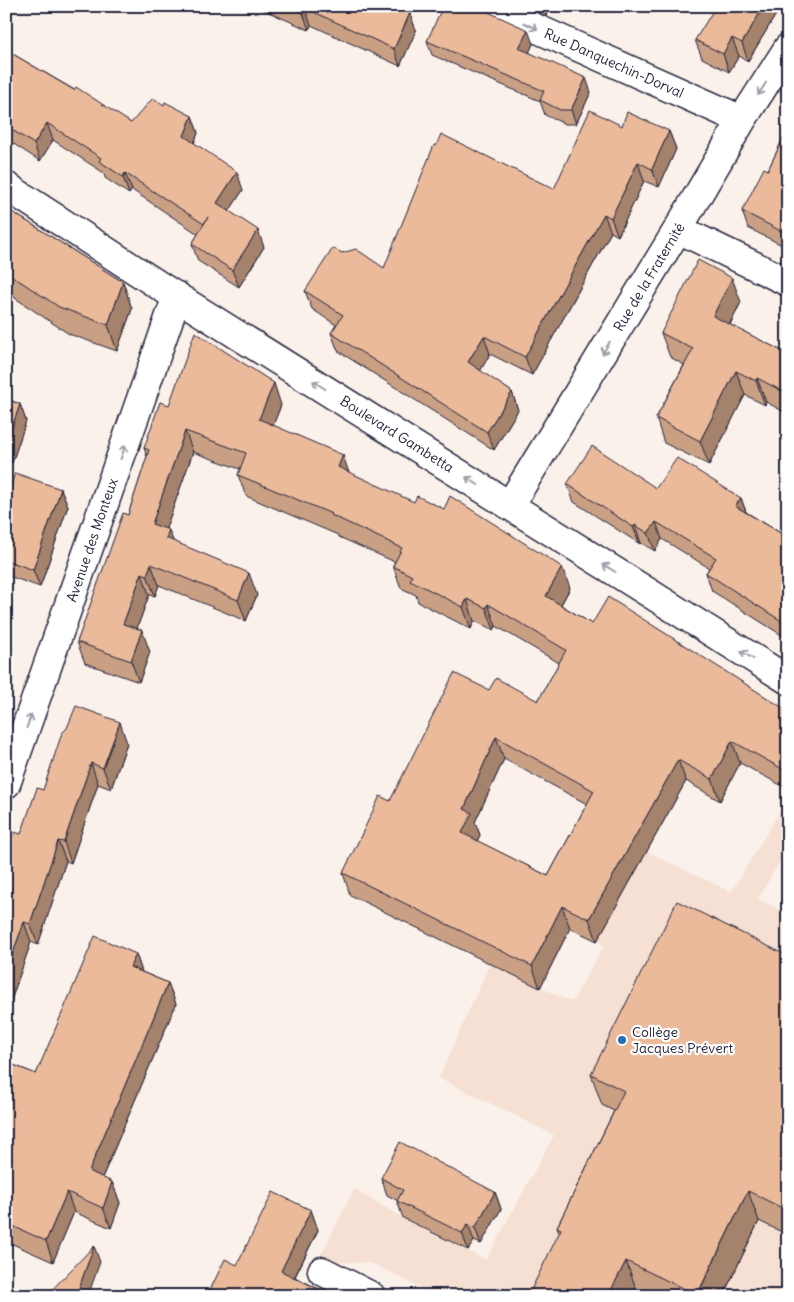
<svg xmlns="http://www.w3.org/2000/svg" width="794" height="1302" font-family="Delius,sans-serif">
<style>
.built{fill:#f6e0d3}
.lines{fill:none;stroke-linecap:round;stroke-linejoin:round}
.minor-casing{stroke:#22223b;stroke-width:31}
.minor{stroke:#fff;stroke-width:28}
.wall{fill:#c9a084;stroke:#22223b;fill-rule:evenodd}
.shaded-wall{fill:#a4826c;stroke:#22223b}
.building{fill:#eaba9a;stroke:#22223b;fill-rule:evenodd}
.oneway{stroke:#9c9ca7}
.poi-dot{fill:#1f6fb2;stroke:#fff;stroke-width:2}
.labels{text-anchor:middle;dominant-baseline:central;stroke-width:4.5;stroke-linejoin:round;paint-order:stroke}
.street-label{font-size:14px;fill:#22223b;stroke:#fff}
.poi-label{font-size:14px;fill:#22223b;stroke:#fff;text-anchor:start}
</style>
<rect width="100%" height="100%" fill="#fbf1eb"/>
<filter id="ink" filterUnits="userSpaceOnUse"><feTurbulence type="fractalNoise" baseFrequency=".02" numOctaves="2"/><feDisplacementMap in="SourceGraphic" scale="10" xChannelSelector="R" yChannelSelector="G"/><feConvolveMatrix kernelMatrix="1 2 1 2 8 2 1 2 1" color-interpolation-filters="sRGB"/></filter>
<g filter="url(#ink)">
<path class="built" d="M 788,798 L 788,847 L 758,899 L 788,914 L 788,1296 L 437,1296 L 371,1263 L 330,1262 L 319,1259 L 354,1189 L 403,1218 L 486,1260 L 554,1135 L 439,1078 L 490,963 L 572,1002 L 604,945 L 597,941 L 646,851 L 731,892 Z"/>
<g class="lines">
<defs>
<path id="minor" d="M 486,6 L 742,120
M 6,186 L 166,290 L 788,680
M 678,229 L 788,282
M 510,505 L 678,229 L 742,120 L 788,48
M 6,784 L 177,296
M 322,1271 L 371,1296"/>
</defs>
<use href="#minor" class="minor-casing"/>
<use href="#minor" class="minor"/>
</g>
<path class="wall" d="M 255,6 L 394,6 L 410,13 L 416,31 L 400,66 L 311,25 L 309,30 Z
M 525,6 L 551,6 L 546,16 Z
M 781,6 L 748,61 L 739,56 L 729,72 L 702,58 L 695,40 Z
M 427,41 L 533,44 L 529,52 L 591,92 L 576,124 L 565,124 L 545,115 L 540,101 L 432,55 Z
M 6,50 L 131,123 L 164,105 L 192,116 L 198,133 L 194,143 L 243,190 L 229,211 L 264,247 L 239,287 L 198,261 L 192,244 L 198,234 L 132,190 L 129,194 L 105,178 L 104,173 L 53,140 L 40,161 L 6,139 Z
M 622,126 L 669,131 L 676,149 L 659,187 L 644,181 L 618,236 L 611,232 L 532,375 L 490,354 L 480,371 L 512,392 L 518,410 L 494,450 L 338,351 L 331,333 L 336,325 L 312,309 L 305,291 L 342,253 L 384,268 L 554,189 Z
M 788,128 L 788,248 L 748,228 L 742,211 L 768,170 Z
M 6,208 L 123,282 L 132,309 L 117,351 L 69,334 L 6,292 Z
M 741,302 L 730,325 L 788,354 L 788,414 L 766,402 L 765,405 L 745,395 L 709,465 L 664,443 L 656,418 L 684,365 L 670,357 L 661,333 Z
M 6,399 L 20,404 L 26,421 L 12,463 L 6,461 Z
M 169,405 L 281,405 L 273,425 L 349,472 L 570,588 L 561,605 L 592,624 L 788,711 L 788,789 L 740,763 L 720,801 L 686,781 L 597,941 L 570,928 L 540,988 L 350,895 L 343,873 L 390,801 L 489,690 L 538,701 L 559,663 L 496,626 L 494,630 L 474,621 L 471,629 L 418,602 L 416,595 L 401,588 L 393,566 L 395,562 L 339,537 L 338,535 L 246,496 L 238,475 L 240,469 L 193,452 L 166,528 L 173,541 L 257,595 L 246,621 L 159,585 L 155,596 L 149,595 L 137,628 L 150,652 L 139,682 L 85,663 L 77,642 L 128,515 L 147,457 L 144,448 ZM 504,759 L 587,804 L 548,876 L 477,841 L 480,835 L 475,822 Z
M 567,484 L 656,488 L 741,498 L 746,512 L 784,535 L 788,527 L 788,639 L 712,591 L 706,573 L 709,568 L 662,539 L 655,551 L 641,543 L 640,544 L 574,502 Z
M 61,489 L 68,506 L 40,587 L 6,575 L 6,499 Z
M 127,743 L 111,789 L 98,784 L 71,863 L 66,861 L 38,945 L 31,942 L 6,1015 L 9,847 L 21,834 L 43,790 Z
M 136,954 L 142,972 L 168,983 L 176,1004 L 102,1178 L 112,1182 L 120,1203 L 111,1228 L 74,1212 L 53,1262 L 6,1241 L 6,1062 L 36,1074 Z
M 788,956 L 788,1235 L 759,1221 L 723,1296 L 646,1296 L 637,1291 L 559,1232 L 557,1227 L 614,1111 L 602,1105 L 591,1074 Z
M 381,1178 L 495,1192 L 501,1209 L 481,1244 L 474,1241 L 468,1250 L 403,1218 L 397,1201 L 398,1201 L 387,1195 Z
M 311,1210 L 318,1230 L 295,1277 L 333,1296 L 212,1296 L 210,1290 L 237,1265 Z"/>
<path class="shaded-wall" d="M 543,6 L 551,6 L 546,16 Z
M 764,6 L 781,6 L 748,61 L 742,43 Z
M 305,8 L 311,25 L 309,30 L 303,13 Z
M 410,13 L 416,31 L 400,66 L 394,49 Z
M 528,30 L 533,44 L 525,62 L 519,48 Z
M 732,38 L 739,56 L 729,72 L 723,54 Z
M 586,78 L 591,92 L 576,124 L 571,110 Z
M 192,116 L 198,133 L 190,153 L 184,136 Z
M 47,123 L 53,140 L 40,161 L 34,144 Z
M 669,131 L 676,149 L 659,187 L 652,169 Z
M 638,162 L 644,181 L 618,236 L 611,218 Z
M 237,172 L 243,190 L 223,221 L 217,203 Z
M 125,173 L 132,190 L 129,194 L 123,177 Z
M 604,214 L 611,232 L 532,375 L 525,357 Z
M 788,223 L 788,244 L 783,232 Z
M 258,230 L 264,247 L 239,287 L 232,270 Z
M 732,278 L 741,302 L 721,340 L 713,316 Z
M 123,282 L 132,309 L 117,351 L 108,325 Z
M 484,336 L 490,354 L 475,380 L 468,362 Z
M 736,371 L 745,395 L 709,465 L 700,441 Z
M 757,378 L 766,402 L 765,405 L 756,381 Z
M 274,383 L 281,405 L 267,441 L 259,419 Z
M 512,392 L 518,410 L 494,450 L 487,432 Z
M 20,404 L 26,421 L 12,463 L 6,445 Z
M 185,431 L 193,452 L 160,545 L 152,524 Z
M 343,455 L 350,476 L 338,467 Z
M 61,489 L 68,506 L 40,587 L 33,570 Z
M 741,498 L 747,515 L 735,506 Z
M 656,522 L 662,539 L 655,551 L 648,533 Z
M 635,525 L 641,543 L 640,544 L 633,527 Z
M 169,530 L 177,551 L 166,538 Z
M 151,564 L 159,585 L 155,596 L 147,575 Z
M 562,567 L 570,588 L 554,617 L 546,596 Z
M 142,573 L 149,595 L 131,645 L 123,624 Z
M 249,573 L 257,595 L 246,621 L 238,600 Z
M 467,599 L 474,621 L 471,629 L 463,607 Z
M 488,604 L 496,626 L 494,630 L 486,608 Z
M 142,630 L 150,652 L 139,682 L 131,661 Z
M 6,657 L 12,673 L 6,690 Z
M 120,722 L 127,743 L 111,789 L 103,768 Z
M 496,737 L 504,759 L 475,822 L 480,835 L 470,855 L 462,833 L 464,809 Z
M 732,741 L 740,763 L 720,801 L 712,779 Z
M 678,760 L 686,781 L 597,941 L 589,919 Z
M 91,763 L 98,784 L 71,863 L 64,842 Z
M 58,841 L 66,861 L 38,945 L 30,924 Z
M 562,906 L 570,928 L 540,988 L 532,966 Z
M 24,922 L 31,942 L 6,1015 L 6,972 Z
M 136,954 L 143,975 L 130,967 Z
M 168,983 L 176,1004 L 96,1192 L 89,1171 Z
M 112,1182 L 120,1203 L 111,1228 L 103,1208 Z
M 748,1191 L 759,1221 L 723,1296 L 697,1296 Z
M 67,1192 L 74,1212 L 53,1262 L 46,1241 Z
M 495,1192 L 501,1209 L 481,1244 L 475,1228 Z
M 311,1210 L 318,1230 L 288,1290 L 281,1271 Z
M 468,1224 L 474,1241 L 468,1250 L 462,1233 Z
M 94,1246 L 100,1262 L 88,1296 L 76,1296 Z
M 626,1261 L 637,1291 L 634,1296 L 608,1296 Z"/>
<path class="building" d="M 288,6 L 394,6 L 410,13 L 394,49 L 305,8 L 303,13 Z
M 443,6 L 475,6 L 528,30 L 519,48 L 586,78 L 571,110 L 560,110 L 540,100 L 544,91 L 427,41 Z
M 716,6 L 764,6 L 742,43 L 732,38 L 723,54 L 695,40 Z
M 6,50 L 74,90 L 76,87 L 131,123 L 153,98 L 164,105 L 165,102 L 192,116 L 184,136 L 237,172 L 217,203 L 258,230 L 232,270 L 192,244 L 208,217 L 204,224 L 125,173 L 123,177 L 99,161 L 101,158 L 47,123 L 34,144 L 6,126 Z
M 590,110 L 622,126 L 627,112 L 669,131 L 652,169 L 638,162 L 611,218 L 604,214 L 525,357 L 484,336 L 468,362 L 512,392 L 487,432 L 331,333 L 343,315 L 305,291 L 333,248 L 342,253 L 356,249 L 384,268 L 434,145 L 436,146 L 441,134 L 554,189 Z
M 788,128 L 788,223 L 783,232 L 742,211 L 764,168 L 768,170 Z
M 6,208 L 123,282 L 108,325 L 59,307 L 6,272 Z
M 698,260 L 732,278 L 713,316 L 788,354 L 788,394 L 757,378 L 756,381 L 736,371 L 700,441 L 656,418 L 693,349 L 661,333 Z
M 195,332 L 274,383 L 259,419 L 343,455 L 338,467 L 414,502 L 417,496 L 444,509 L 450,496 L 562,567 L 546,596 L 592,624 L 608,597 L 788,711 L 788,772 L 732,741 L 712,779 L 678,760 L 589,919 L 562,906 L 532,966 L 343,873 L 380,796 L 390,801 L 454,673 L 489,690 L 496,678 L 538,701 L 566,650 L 488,604 L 486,608 L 467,599 L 463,607 L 410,580 L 412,576 L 393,566 L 402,548 L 331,515 L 332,514 L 238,475 L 246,453 L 185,431 L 152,524 L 169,530 L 166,538 L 249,573 L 238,600 L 151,564 L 147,575 L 142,573 L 123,624 L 142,630 L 131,661 L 77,642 L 123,513 L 128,515 L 149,450 L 144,448 L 160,402 L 169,405 ZM 496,737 L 594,791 L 548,876 L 462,833 L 472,813 L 464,809 Z
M 6,399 L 20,404 L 6,445 Z
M 592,446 L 656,488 L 677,458 L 741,498 L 735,506 L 784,535 L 788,527 L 788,625 L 706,573 L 716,558 L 656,522 L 648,533 L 635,525 L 633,527 L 567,484 Z
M 15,473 L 61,489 L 33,570 L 6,560 L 6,499 Z
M 76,706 L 120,722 L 103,768 L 91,763 L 64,842 L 58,841 L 30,924 L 24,922 L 6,972 L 6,846 L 9,847 L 14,832 L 21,834 L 37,788 L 43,790 L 62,733 L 67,728 Z
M 677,901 L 788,956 L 788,1211 L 748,1191 L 697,1295 L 626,1261 L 608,1296 L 528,1296 L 561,1229 L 557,1227 L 624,1091 L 591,1074 Z
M 95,936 L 136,954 L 130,967 L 168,983 L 89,1171 L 112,1182 L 103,1208 L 67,1192 L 46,1241 L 6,1223 L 6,1062 L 36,1074 Z
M 400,1142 L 495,1192 L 475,1228 L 468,1224 L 462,1233 L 397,1201 L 403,1190 L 381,1178 Z
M 273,1192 L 311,1210 L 281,1271 L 333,1296 L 221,1296 L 210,1290 L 225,1259 L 237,1265 Z
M 94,1246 L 76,1296 L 46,1296 Z"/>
<defs><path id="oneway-shaft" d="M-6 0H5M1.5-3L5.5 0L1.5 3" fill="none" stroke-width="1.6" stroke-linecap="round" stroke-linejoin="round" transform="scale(1.25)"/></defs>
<g class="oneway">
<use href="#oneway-shaft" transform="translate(531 26) rotate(24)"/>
<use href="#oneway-shaft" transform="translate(762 89) rotate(122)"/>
<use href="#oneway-shaft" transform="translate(606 348) rotate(121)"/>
<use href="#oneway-shaft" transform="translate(319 385) rotate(-148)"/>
<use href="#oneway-shaft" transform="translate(123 452) rotate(-71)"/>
<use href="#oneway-shaft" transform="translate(472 481) rotate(-148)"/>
<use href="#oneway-shaft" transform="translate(609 568) rotate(-148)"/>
<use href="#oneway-shaft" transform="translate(747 655) rotate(-148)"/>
<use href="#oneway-shaft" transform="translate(29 721) rotate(-71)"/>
</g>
</g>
<circle class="poi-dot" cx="622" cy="1040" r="5"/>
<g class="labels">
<g class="street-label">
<text transform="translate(614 63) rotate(24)">Rue Danquechin-Dorval</text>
<text transform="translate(649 277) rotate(-59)">Rue de la Fraternité</text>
<text transform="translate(397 434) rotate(32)">Boulevard Gambetta</text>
<text transform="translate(92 540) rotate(-71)">Avenue des Monteux</text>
</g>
<g class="poi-label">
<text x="632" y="1032">Collège<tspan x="632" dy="16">Jacques Prévert</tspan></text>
</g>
</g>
<rect width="794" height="1302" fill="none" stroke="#fff" stroke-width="25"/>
<rect x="12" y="12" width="769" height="1277" fill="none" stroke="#22223b" stroke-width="2" filter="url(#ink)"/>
</svg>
